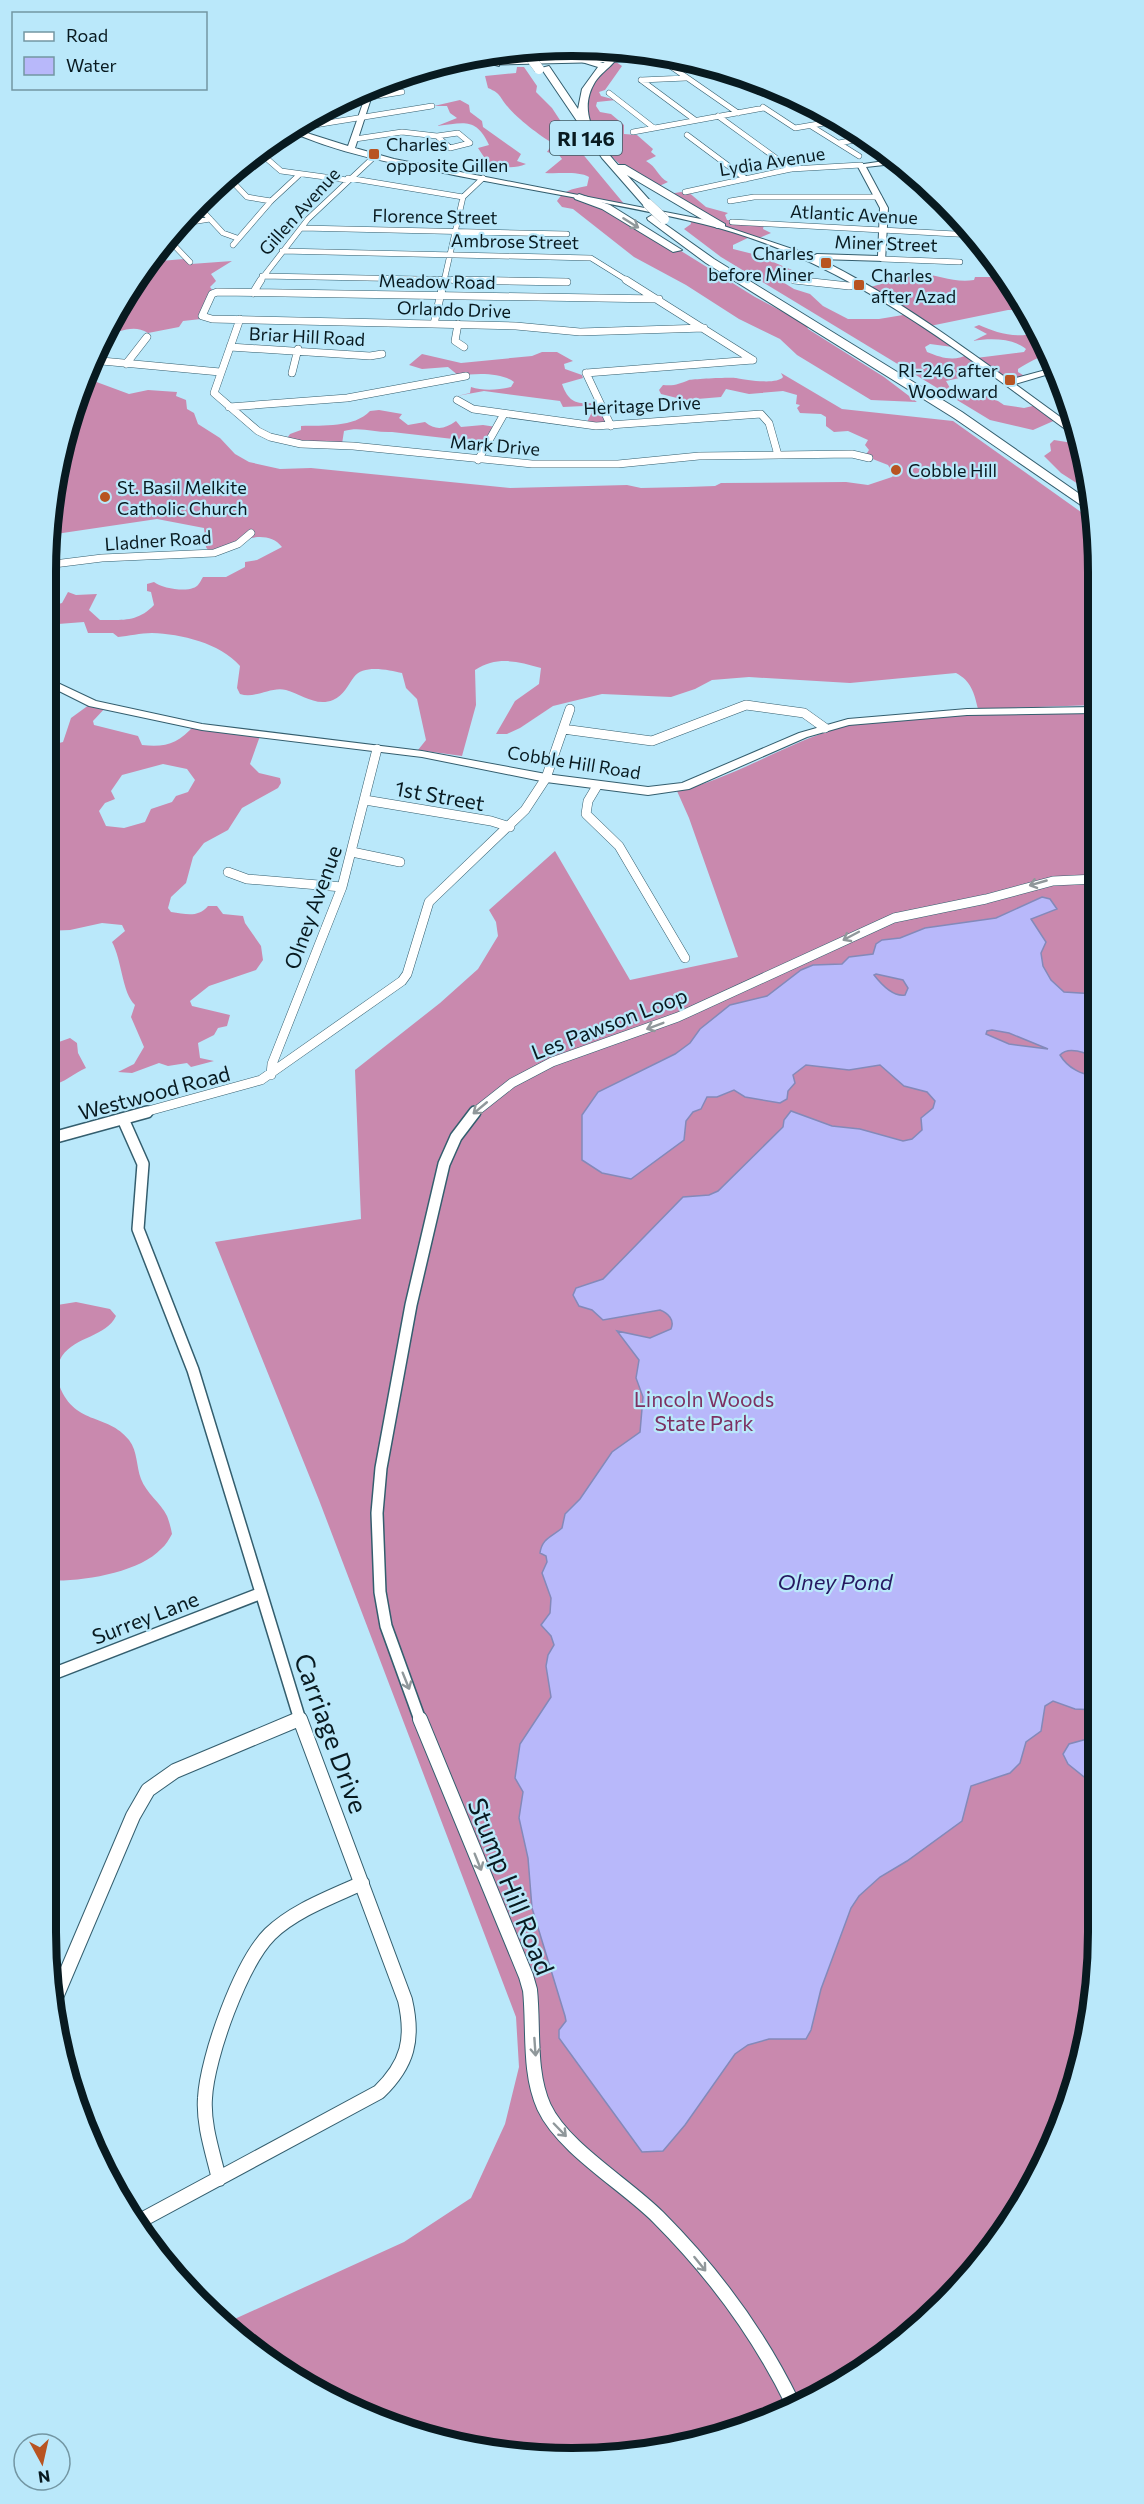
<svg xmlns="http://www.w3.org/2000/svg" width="1144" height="2504" font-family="Commissioner,sans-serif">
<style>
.forest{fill:#c989ae;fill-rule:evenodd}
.water{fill:#b8b8fa;stroke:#8389b9;stroke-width:1.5;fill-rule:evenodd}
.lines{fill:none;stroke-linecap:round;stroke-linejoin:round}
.street-far4-casing{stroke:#345e6e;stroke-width:6}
.street-far3-casing{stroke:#345e6e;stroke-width:8}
.street-far2-casing{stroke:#345e6e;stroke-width:10}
.street-far1-casing{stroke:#345e6e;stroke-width:14}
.street-casing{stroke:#345e6e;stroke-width:16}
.secondary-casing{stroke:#345e6e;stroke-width:2}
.primary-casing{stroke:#345e6e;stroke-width:2}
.highway-casing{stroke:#345e6e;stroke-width:2}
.street-far4{stroke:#fff;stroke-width:5}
.street-far3{stroke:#fff;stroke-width:7}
.street-far2{stroke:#fff;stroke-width:9}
.street-far1{stroke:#fff;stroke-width:11}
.street{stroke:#fff;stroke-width:14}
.secondary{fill:#fff;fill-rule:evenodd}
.primary{fill:#fff;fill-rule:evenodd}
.highway{fill:#fff;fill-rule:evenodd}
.highway-bridge-casing{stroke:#345e6e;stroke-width:10;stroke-linecap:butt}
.highway-bridge{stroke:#fff;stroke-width:10}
.oneway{stroke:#90989b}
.poi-dot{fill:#b85422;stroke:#bae8fa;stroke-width:2}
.labels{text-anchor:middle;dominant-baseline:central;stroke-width:4.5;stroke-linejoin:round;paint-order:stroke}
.far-poi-label{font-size:18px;fill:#081a20;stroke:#bae8fa;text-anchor:start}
.far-street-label{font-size:18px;fill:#081a20;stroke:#bae8fa}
.shield{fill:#bae8fa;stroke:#3d5861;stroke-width:1.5}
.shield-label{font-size:20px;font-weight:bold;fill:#081a20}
.street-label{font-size:21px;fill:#081a20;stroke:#bae8fa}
.park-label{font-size:21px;fill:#7d3062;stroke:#bae8fa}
.water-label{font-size:22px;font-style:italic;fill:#261861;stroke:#bae8fa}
.near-street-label{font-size:26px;fill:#081a20;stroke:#bae8fa}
.rim{fill:none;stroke:#081a20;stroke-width:8}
</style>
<rect width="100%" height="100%" fill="#bae8fa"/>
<path class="forest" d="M 572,45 L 603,48 L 594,51 L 616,58 L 616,62 L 622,66 L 605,90 L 599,92 L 601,96 L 616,100 L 597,102 L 596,106 L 600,112 L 611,114 L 624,125 L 624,134 L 637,135 L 653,149 L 651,152 L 656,156 L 646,161 C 657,167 658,177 668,182 L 655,188 C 616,164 602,153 581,112 L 603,63 L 556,47 Z
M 517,67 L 524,67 L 537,86 L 536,92 L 552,108 L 581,152 L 625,205 L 604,203 L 755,297 L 806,324 L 808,329 L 884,377 L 917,402 L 871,400 L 797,355 L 780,339 L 739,319 L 686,285 L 634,257 L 573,209 L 562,207 L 557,201 C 565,189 573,189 587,186 L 589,177 C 578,171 559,174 545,173 L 562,159 L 559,155 L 547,152 L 553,143 C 541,137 517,118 508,107 C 499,97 502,94 488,88 L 485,76 L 516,73 Z
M 460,100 L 469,105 L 470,112 L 482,121 L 483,127 L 521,154 L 517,161 L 526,164 C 510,171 492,165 476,160 L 484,157 L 478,148 L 489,145 C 476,117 464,123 437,126 L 457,118 L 450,113 L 447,106 L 434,106 Z
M 687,191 L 706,207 L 728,213 L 725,215 L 727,220 L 764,224 L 763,229 L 771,233 L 759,238 L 752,236 L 733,245 L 733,249 L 757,255 L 792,270 L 768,273 L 794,289 L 810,294 L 823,306 L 848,319 L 879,319 L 909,314 L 867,288 L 888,282 L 888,277 C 898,275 908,271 920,273 C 938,275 954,283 974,280 L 975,277 L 1005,277 L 1050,354 C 1040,356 1027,363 1018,369 L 1018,372 L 1026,377 L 1011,383 L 981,363 L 958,367 L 958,374 L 964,377 L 946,381 L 950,388 C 969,392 990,394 1004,405 L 1024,408 L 1037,405 L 1058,419 L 1033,430 L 990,420 L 721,257 L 684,229 L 691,224 L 690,218 L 698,217 L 669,194 ZM 1008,310 L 1023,310 L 1015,315 L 1035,332 C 1019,340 994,332 979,325 L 974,327 L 987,334 L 973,341 C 990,338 1013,338 1026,349 L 1024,352 L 976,358 L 969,354 C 954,362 942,358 927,352 L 925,347 L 930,344 L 960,348 L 930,326 Z
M 184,259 L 191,264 L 232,261 L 211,274 L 216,281 L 210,287 L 214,292 L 201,319 L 183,321 L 179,327 L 148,333 C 132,323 118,334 104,335 L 134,280 L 148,262 Z
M 542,352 L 557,352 L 573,361 L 564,364 L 565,369 L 582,375 L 583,378 L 562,384 C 570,407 581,403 602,403 L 610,423 L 586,424 L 592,412 L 584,406 L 563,407 L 560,401 L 484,391 L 457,396 L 470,393 L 471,387 C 483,391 498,390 511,387 L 514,382 C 501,372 474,373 459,376 L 448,367 L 422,369 L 409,365 L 422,354 L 461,363 L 532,356 Z
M 781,373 L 842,409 L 953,421 L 1095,522 L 1095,705 L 978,709 C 974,692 971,681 956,673 L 850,683 L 749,677 L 712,680 L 695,689 L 671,697 L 602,694 L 553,706 L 520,728 L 507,734 L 496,734 L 515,701 L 539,684 L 541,668 C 517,661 497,656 475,670 L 476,705 L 462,756 L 418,750 L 426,740 L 417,699 L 406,688 L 402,673 C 389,670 363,664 354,677 C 348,685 344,695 333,700 C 316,707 301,694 286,690 C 271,686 256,699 240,694 L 237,688 L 240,666 C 220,643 181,634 152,633 C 140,633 129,636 118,637 L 113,633 L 88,633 L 84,622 L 45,625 L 45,608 L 62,603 L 68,592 L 76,595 L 97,594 L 89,610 L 100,620 C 123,620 138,622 154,605 L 151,592 L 147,591 L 147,584 L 154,582 C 161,588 184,592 193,588 C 198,587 200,582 203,577 L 226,577 L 245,567 L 245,562 L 257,560 L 282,547 C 265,525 229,545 210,553 L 206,547 L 204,528 L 157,519 L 49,535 L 55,470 L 83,377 L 129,394 L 148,390 L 177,392 L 176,396 L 186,400 L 187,409 L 194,413 L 198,424 L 220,438 L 235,454 L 249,462 L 280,469 L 311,468 L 510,488 L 627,485 L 641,488 L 687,487 L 715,486 L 721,483 L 846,482 L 868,485 L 892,477 L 894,475 L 888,465 L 865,456 L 869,450 L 865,445 L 868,440 L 848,431 L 834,432 L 826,426 L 826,417 L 821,414 L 800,413 L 797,408 L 800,405 L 796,404 L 797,395 L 783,391 L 749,394 L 726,389 L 721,397 L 685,400 L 661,394 L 659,390 L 663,385 C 675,386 679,384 689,380 C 693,379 731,377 736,378 C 746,380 777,385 783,377 Z
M 379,410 L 402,414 L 399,418 L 408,425 L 425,422 C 436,431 445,429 456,421 L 461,427 L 483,425 L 496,427 L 488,443 L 392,432 C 376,433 360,426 344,431 L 342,444 L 285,441 L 290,434 L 301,430 L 301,426 C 323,425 354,428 370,411 Z
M 1054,440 L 1079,444 L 1092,493 L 1061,473 L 1044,456 L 1051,451 L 1050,444 Z
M 93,702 L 107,706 L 93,721 L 94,725 L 138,736 L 142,745 C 166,748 178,743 194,726 L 260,736 L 250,764 L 259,773 L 280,778 L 281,783 L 278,788 L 242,808 L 228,830 L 204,843 L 193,857 L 186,883 L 171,897 L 168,908 L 171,912 C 186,914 198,918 208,906 L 217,906 L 223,914 L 243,916 L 245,923 L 261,946 L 263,960 L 256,970 L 209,986 L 190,1001 L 192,1006 L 230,1015 L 227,1026 L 218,1028 L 214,1035 L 198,1043 L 200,1058 L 214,1061 L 191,1067 L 187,1063 L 168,1066 L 159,1063 L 132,1073 L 118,1072 L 134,1064 L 144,1047 L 131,1017 L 135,1005 C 122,993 122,960 112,942 L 125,931 L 122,925 L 102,923 L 70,930 L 45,931 L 45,751 L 51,745 L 63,742 L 71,718 ZM 163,764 L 187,769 L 195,780 L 188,792 L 176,796 L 172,802 L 151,809 L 145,822 L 124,828 L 106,826 L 99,811 L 105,803 L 115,799 L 111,791 L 122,775 Z
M 1021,714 L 1095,714 L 1099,1932 L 1089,2035 L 1059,2133 L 968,2280 L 835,2389 L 674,2449 L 572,2459 L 470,2449 L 308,2388 L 228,2322 L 404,2242 L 471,2198 L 505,2124 L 519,2067 L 516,2017 L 319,1500 L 215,1242 L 361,1219 L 355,1070 L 440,1003 L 478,969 L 498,936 L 496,922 L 489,910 L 555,851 L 630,980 L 738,957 L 689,818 L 677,791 C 733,779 783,744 839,728 C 892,713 965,716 1021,714 Z
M 70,1038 L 77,1043 L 78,1053 L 86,1068 C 73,1074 65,1082 51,1086 L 45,1082 L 45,1047 Z
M 76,1302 L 110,1309 L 116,1316 C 106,1337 76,1336 62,1356 C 57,1364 55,1373 58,1382 C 73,1427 107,1412 129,1440 C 138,1452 136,1466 141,1479 C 146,1493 161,1503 167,1516 C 169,1521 171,1528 172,1534 C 169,1539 166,1545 161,1549 C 139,1573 77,1583 45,1580 L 45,1457 L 58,1446 L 56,1433 L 45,1422 L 45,1307 Z"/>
<path class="water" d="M 1042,897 L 1050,899 L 1057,909 L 1031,919 L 1046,942 L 1041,953 L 1043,966 L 1051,980 L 1064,992 L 1096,994 L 1096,1059 C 1086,1052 1068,1046 1060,1055 C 1067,1067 1083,1077 1096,1074 L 1098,1710 L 1075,1709 L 1053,1701 L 1045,1706 L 1041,1731 L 1026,1742 L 1020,1763 L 1010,1773 L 971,1786 L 962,1821 L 907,1861 L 880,1877 L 859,1896 L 851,1908 L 821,1989 L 811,2030 L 806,2039 L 769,2039 L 748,2045 L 735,2054 L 685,2125 L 663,2151 L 642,2152 L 559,2038 L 559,2030 L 566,2021 L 565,2016 L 532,1908 L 528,1858 L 519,1818 L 523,1792 L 515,1778 L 520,1744 L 551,1697 L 546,1666 L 548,1655 L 554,1645 L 551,1636 L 541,1625 L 550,1613 L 551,1598 L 542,1573 L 547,1562 L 546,1556 L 540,1553 C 542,1538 552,1537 562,1528 L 565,1514 L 580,1499 L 612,1452 L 640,1432 L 643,1397 L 636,1378 L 639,1360 L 617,1331 L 650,1338 L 671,1329 C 675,1320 668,1313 660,1310 L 603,1320 L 592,1310 L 579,1306 L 573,1295 L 576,1288 L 603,1279 L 683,1197 L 709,1195 L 718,1191 L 783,1127 L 784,1120 L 791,1111 L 832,1126 L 860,1129 L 903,1141 L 912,1139 L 922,1130 L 921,1118 L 933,1108 L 935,1101 L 927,1092 L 904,1086 L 880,1065 L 849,1070 L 806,1065 L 793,1075 L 795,1083 L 788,1091 L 787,1099 L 780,1103 L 745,1097 L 734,1090 L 717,1097 L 707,1097 L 701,1109 L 693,1112 L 686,1121 L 684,1140 L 631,1179 L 602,1173 L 582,1160 L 582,1115 L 598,1092 L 675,1054 L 690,1043 L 700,1029 L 730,1005 L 767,996 L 801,970 L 813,965 L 842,964 L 849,957 L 873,954 L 876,944 L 882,940 L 900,938 L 925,928 L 996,918 ZM 876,974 L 903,980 L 908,988 L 905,995 C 893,997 881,984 874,975 ZM 992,1030 L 1009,1033 L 1048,1049 L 1009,1044 L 986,1034 L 987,1031 Z
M 1098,1736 L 1099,1789 L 1068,1764 L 1063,1754 L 1069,1744 Z"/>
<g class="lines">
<defs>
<path id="street-far4" d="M 636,51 L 643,61
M 663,61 L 738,113
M 729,72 L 759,92 L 780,89
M 641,80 L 695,120
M 641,80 L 686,78
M 609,93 L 654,128
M 339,102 L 402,92
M 763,107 L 795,128 L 836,121
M 718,116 L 791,169
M 811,126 L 859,156
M 290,129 L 432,106
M 633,132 L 764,108
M 458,133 L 470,143 L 450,148 L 437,136 Z
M 687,135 L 746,179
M 355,139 L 402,132 L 437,136
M 271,140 L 302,134
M 839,143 L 865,138
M 258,151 L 281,171 L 347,180
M 227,176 L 247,197 L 271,201
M 348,178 L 463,197
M 685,192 L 791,169 L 861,165
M 730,201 L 754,197 L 879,197
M 196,204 L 223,233 L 237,238
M 732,222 L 974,235
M 179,224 L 210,219
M 302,228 L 567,234
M 167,238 L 190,262
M 233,245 L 271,201 L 299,175
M 282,251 L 591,258 L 628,281
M 882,259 L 960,262
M 995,266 L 999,266
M 262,276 L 530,281
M 794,280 L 806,281
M 260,281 L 308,219 L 375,156
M 444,281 L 463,197 L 483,178"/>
<path id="street-far3" d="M 454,280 L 567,282
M 626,280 L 753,360
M 794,280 L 849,286 L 862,284
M 253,293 L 261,280
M 659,299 L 217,292 L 212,294 L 202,316 L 212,319 L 516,326 L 580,332 L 704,328
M 240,319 L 214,393 L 258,431 L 270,437 L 301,444 L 353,446 L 532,464 L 618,464 L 699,456 L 852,454 L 869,458
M 434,324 L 444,280
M 458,324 L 455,341 L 464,347
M 230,347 L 370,356 L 382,354
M 91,360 L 220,372
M 126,364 L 147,337
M 292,373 L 298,349
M 586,373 L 753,360
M 586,373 L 611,426
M 457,400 L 473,409 L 596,426 L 761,414 L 769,423 L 778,455
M 229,407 L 347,398 L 466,376
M 478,460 L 504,414
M 46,565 L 102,558 L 214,553 L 238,544 L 251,533"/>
<path id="street-far2" d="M 563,729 L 652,741 L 746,705 L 804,713 L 825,728
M 597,786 L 588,801 L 586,814 L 619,846 L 685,958
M 365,800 L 491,821 L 510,827
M 352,852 L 400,862
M 228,872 L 247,879 L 342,887
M 271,1075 L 272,1064 L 342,887 L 377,749
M 141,1113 L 261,1080 L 402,981 L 407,974 L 429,902 L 525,810 L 546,778 L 570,709
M 474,1113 L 512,1083 L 552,1062 L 678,1017 L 894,918 L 986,899 L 1053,881 L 1096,879"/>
<path id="street-far1" d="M 123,1119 L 143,1164 L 138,1229 L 193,1370 L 300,1720
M 45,1140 L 147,1112
M 45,1677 L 259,1594
M 297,1720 L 299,1719
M 420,1720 L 386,1626 L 380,1592 L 377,1513 L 381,1468 L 411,1305 L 444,1164 L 456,1137 L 475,1112"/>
<path id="street" d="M 420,1719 L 526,1976 L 530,1990 C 534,2027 528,2072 544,2107 C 563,2148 625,2184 658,2217 C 713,2272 759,2334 793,2404
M 56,1997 L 133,1816 L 148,1790 L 175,1771 L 299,1719
M 219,2179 C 213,2153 203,2125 205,2098 C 207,2057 241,1963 270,1934 C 295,1910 332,1897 362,1883
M 136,2223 L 379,2092 C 408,2064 414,2039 405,2000 L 300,1719"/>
<path id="secondary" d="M 376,83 L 355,148 L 394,159 L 706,220 L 813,256 L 817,254 L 878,256 L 880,208 L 857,165 L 898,159 L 902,163 L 866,167 L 888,208 L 885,261 L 819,259 C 887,292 948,336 1009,380 L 1057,367 L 1059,371 L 1015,384 L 1074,427 L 1076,435 L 1072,434 C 957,350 844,258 703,224 C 620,204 533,191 449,174 C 395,164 337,153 287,130 L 293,127 L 310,134 L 348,146 L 369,86 Z
M 45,677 L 96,701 L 202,724 L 422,751 L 546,774 L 648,787 L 682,783 L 799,733 L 848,719 L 967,709 L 1095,707 L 1095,713 L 967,715 L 849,725 L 807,737 L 689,789 L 648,795 L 546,782 L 422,757 L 202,730 L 89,706 L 45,684 Z"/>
<path id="primary" d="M 680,57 L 691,60 L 434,66 L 445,62 Z"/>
<path id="highway" d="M 561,46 L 575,54 L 603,63 L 610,59 L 614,62 C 608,69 600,74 595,82 C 576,113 598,142 618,165 L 625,165 L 725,224 L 725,228 L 717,228 L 627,175 L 653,204 L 644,206 L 602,158 L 541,68 L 549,66 L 578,109 L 582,89 L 598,67 L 569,58 L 552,47 Z
M 537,48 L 543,57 L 542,59 L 536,59 L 529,49 Z
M 489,57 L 499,62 L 499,66 L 488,63 L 476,67 L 471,64 Z
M 579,194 L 610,205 L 682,250 L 673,252 L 602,209 L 575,199 L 574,197 Z
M 652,215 L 714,259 L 962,412 L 1094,504 L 1094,514 L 954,418 L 706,263 L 648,220 L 647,218 Z"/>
</defs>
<use href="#street-far4" class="street-far4-casing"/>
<use href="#street-far3" class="street-far3-casing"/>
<use href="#street-far2" class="street-far2-casing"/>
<use href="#street-far1" class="street-far1-casing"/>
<use href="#street" class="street-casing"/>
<use href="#secondary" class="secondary-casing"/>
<use href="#primary" class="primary-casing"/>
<use href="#highway" class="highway-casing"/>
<use href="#street-far4" class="street-far4"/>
<use href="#street-far3" class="street-far3"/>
<use href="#street-far2" class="street-far2"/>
<use href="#street-far1" class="street-far1"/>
<use href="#street" class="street"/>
<use href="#secondary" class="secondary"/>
<use href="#primary" class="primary"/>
<use href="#highway" class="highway"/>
<defs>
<path id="highway-bridge" d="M 530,57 L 539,69
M 648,204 L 664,219"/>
</defs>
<use href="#highway-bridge" class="highway-bridge-casing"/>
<use href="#highway-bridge" class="highway-bridge"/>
</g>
<defs><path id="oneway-shaft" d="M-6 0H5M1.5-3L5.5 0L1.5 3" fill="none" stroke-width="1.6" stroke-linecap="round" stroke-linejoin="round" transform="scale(1.5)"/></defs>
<g class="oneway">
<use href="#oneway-shaft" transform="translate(631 223) rotate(32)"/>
<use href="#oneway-shaft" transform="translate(1038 883) rotate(164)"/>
<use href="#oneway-shaft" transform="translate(851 936) rotate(152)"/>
<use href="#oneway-shaft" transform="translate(655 1026) rotate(159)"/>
<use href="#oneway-shaft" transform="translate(480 1108) rotate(140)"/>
<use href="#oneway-shaft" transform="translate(406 1681) rotate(68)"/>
<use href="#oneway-shaft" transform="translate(478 1862) rotate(68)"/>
<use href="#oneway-shaft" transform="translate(535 2047) rotate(86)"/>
<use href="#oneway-shaft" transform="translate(560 2130) rotate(46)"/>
<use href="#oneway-shaft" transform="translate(700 2264) rotate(51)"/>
</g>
<g class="poi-dot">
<rect x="368" y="148" width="12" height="12" rx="3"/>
<rect x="820" y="257" width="12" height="12" rx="3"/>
<rect x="853" y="279" width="12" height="12" rx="3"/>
<rect x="1004" y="374" width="12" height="12" rx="3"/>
<circle cx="896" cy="470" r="6"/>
<circle cx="105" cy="497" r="6"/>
</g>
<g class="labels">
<g class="far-poi-label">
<text x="386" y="144">Charles<tspan x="386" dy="21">opposite Gillen</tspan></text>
<text x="814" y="253" text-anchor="end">Charles<tspan x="814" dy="21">before Miner</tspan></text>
<text x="871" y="275">Charles<tspan x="871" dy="21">after Azad</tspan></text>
<text x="998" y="370" text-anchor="end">RI-246 after<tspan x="998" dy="21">Woodward</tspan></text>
<text x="908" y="470">Cobble Hill</text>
<text x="117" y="487">St. Basil Melkite<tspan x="117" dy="21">Catholic Church</tspan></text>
</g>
<g class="far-street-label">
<text transform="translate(772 161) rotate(-9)">Lydia Avenue</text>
<text transform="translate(299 211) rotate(-48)">Gillen Avenue</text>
<text transform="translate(854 214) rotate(3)">Atlantic Avenue</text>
<text transform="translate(435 216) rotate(1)">Florence Street</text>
<text transform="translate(515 241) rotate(1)">Ambrose Street</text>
<text transform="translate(886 243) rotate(2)">Miner Street</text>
<text transform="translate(437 281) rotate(1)">Meadow Road</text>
<text transform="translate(454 309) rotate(2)">Orlando Drive</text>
<text transform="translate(307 336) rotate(3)">Briar Hill Road</text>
<text transform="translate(642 405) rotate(-3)">Heritage Drive</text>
<text transform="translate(495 445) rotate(5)">Mark Drive</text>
<text transform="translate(158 540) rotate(-4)">Lladner Road</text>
<text transform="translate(574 762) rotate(9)">Cobble Hill Road</text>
</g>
<rect class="shield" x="550" y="121" width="72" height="34" rx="4.5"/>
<g class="shield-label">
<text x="586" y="138">RI 146</text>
</g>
<g class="street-label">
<text transform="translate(440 795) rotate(10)">1st Street</text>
<text transform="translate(312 907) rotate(-70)">Olney Avenue</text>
<text transform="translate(609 1023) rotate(-21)">Les Pawson Loop</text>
<text transform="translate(154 1092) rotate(-15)">Westwood Road</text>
<text transform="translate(145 1617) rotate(-21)">Surrey Lane</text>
</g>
<g class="park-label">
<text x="704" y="1398">Lincoln Woods<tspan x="704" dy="24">State Park</tspan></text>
</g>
<g class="water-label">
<text x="835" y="1581">Olney Pond</text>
</g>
<g class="near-street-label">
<text transform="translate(332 1733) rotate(70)">Carriage Drive</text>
<text transform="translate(512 1886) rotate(68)">Stump Hill Road</text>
</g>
</g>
<path d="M0 0H1144V2504H0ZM572 56H572A516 516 0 0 1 1088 572V1932A516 516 0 0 1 572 2448H572A516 516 0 0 1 56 1932V572A516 516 0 0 1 572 56Z" fill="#bae8fa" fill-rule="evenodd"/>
<path class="rim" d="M572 56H572A516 516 0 0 1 1088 572V1932A516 516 0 0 1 572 2448H572A516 516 0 0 1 56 1932V572A516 516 0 0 1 572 56Z"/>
<rect x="12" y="12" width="195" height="78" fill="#bae8fa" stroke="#7396a3" stroke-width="1.5"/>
<rect x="24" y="32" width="30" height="9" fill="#ffffff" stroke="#7396a3" stroke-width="1.5"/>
<text x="66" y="42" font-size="18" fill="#081a20">Road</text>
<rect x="24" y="57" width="30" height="18" fill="#b8b8fa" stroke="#7396a3" stroke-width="1.5"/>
<text x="66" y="72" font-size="18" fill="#081a20">Water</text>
<g transform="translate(42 2462) rotate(172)"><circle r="28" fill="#bae8fa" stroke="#7396a3" stroke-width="1.5"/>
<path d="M0-4.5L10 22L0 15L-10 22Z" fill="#b85422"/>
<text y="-9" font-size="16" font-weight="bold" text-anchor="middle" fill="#081a20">N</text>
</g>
</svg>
